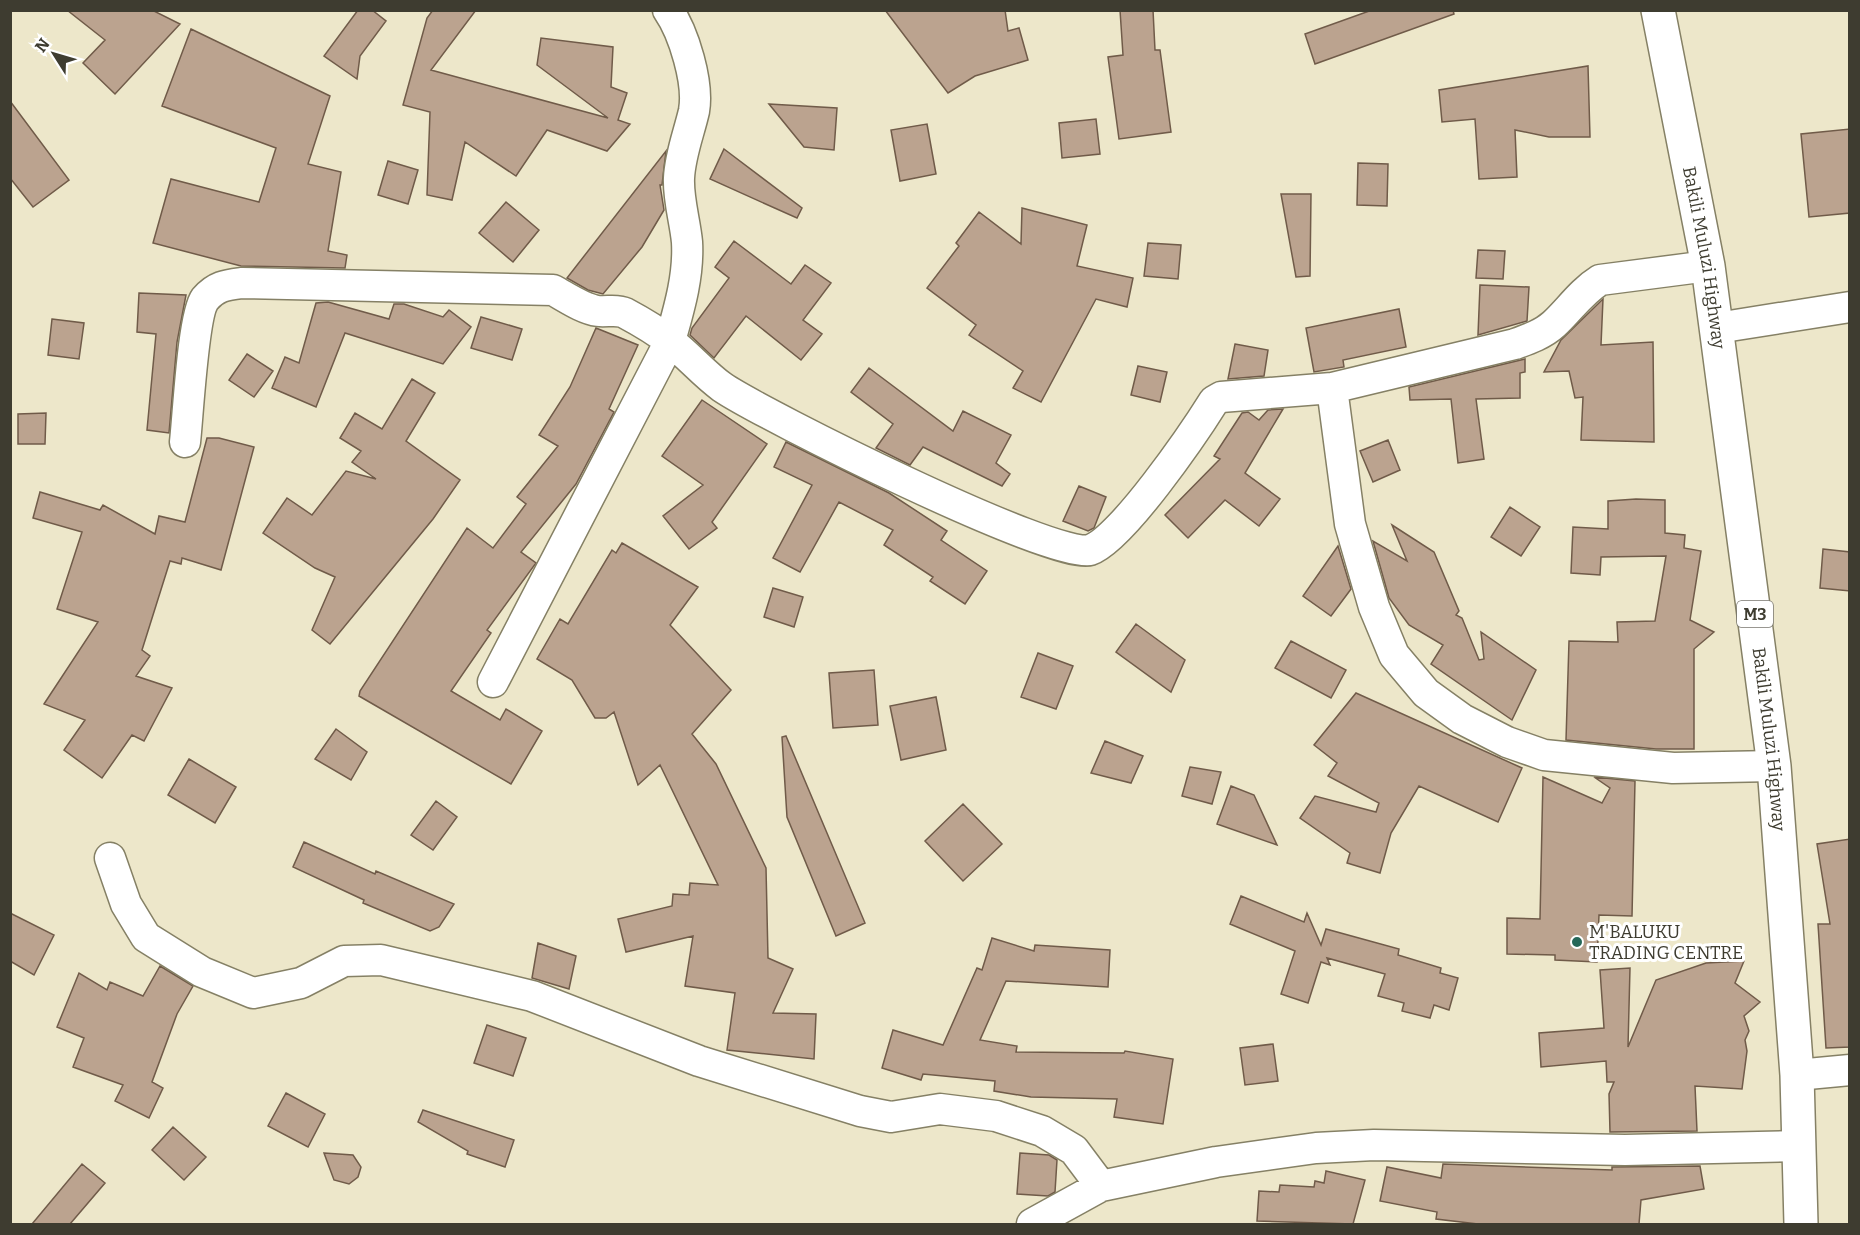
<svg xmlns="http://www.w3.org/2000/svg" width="1860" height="1235" font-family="Bitter,serif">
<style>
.building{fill:#bba38f;stroke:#705b49;stroke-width:1.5}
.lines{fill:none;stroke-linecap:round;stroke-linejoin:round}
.street-casing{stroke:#858065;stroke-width:33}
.highway-casing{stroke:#858065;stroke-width:36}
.street{stroke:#fff;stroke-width:30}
.highway{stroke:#fff;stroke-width:33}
.poi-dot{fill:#256859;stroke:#fff;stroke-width:2}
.labels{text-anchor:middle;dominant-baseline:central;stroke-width:6;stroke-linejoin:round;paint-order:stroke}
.shield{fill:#fff;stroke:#78766e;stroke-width:1.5}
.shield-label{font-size:16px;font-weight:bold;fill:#3e3c30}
.street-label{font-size:18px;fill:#3e3c30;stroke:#fff}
.poi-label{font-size:18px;fill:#3e3c30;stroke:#fff;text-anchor:start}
</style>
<rect width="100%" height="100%" fill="#ede7ca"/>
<path class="building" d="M 67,10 L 152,10 L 180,24 L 115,94 L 83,63 L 105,40 Z
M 358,10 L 372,10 L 386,21 L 360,56 L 357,79 L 324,56 Z
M 433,10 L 476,10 L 431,70 L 608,118 L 537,65 L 541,38 L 613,47 L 611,87 L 627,93 L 618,120 L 630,124 L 607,151 L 547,130 L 516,176 L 465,142 L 452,200 L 427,195 L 430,112 L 403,105 L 427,18 Z
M 885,10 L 1005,10 L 1008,31 L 1019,28 L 1028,60 L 975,76 L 948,93 Z
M 1120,10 L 1153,10 L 1155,50 L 1160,50 L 1171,132 L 1119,139 L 1108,57 L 1123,55 Z
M 1372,10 L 1453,10 L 1454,14 L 1315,64 L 1305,34 Z
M 191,29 L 330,96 L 308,164 L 341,172 L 328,251 L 347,255 L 345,268 L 241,266 L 153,243 L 171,179 L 259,202 L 276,148 L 162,106 Z
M 1588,66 L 1590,137 L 1549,137 L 1515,130 L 1517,177 L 1479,179 L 1475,119 L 1442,122 L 1439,90 Z
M 10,101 L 69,180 L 33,207 L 10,178 Z
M 769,104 L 837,108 L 834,150 L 804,147 Z
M 1096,119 L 1100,154 L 1062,158 L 1059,123 Z
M 927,124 L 936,174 L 900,181 L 891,130 Z
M 1850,129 L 1850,213 L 1809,217 L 1801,134 Z
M 724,149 L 802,208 L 797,218 L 710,179 Z
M 666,151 L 662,185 L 660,185 L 664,210 L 642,247 L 603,294 L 588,290 L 567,278 Z
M 388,161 L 418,170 L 408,204 L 378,195 Z
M 1358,163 L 1388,164 L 1387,206 L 1357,205 Z
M 1281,194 L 1311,194 L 1310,276 L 1296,277 Z
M 506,202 L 539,230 L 513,262 L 479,233 Z
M 1022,208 L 1087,225 L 1077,266 L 1133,278 L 1127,307 L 1096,299 L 1041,402 L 1013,388 L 1023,371 L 969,335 L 976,325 L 927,288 L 959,246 L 956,243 L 979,212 L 1021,244 Z
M 734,241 L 791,284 L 805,265 L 831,283 L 803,320 L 822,334 L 801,360 L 746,316 L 714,358 L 690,335 L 692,328 L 729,278 L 715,267 Z
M 1148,243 L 1181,245 L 1178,279 L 1144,276 Z
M 1478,250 L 1505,251 L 1503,279 L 1476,278 Z
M 1480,285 L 1529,287 L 1527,321 L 1478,335 Z
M 139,293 L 186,295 L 177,342 L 169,433 L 147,430 L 156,334 L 137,332 Z
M 1603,299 L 1601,345 L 1653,342 L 1654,442 L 1581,440 L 1583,397 L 1575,398 L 1569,371 L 1544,372 L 1561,340 Z
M 328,302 L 389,319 L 394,304 L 404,304 L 443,317 L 449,310 L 471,327 L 443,364 L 345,333 L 316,407 L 272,388 L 285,357 L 299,363 L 316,303 Z
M 1399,309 L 1406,347 L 1343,360 L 1344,367 L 1314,372 L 1306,328 Z
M 481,317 L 522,329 L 512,360 L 471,348 Z
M 52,319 L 84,323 L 79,359 L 48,355 Z
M 596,328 L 638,345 L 609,409 L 614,412 L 576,484 L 521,552 L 536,563 L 487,630 L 491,633 L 451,691 L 500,720 L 506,709 L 542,731 L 511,784 L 359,696 L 360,691 L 467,528 L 493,548 L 526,504 L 517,497 L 558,446 L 539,435 L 570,387 Z
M 1235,344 L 1268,350 L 1264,376 L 1228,379 Z
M 247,354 L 273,371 L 254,397 L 229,380 Z
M 1525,359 L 1525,372 L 1520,373 L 1520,398 L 1476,399 L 1484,459 L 1458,463 L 1451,399 L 1410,400 L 1409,387 Z
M 1138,366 L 1167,372 L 1160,402 L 1131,395 Z
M 869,368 L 953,431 L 963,411 L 1011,435 L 996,463 L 1010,474 L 1002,486 L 923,447 L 910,465 L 876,448 L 893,424 L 851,392 Z
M 412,379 L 435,393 L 406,441 L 460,480 L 433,519 L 330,644 L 312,630 L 335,577 L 315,568 L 263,533 L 287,498 L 312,515 L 346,471 L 376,479 L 352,462 L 361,451 L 340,438 L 355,413 L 382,429 Z
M 702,400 L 767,444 L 712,522 L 717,528 L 689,549 L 663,516 L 703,485 L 662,456 Z
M 1283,409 L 1245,473 L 1280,499 L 1259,526 L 1225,500 L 1188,538 L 1165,515 L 1220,459 L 1214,456 L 1242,413 L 1248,412 L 1259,420 L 1268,410 Z
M 46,413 L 45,444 L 18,444 L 18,414 Z
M 207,438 L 219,438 L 254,447 L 221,570 L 182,558 L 181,564 L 170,561 L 142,650 L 150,656 L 136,676 L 172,688 L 144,741 L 132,735 L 102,778 L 64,750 L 85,720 L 44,704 L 98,622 L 57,609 L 82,532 L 33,518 L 40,492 L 100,510 L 103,505 L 155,534 L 159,516 L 185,522 Z
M 1388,440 L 1400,470 L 1373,482 L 1360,451 Z
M 786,442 L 889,493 L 947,531 L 941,540 L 987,571 L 965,604 L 930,581 L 933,577 L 884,545 L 893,530 L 839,502 L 800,572 L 773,558 L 812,485 L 774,467 Z
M 1079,486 L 1106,497 L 1094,528 L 1088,531 L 1063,521 Z
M 1636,499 L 1665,500 L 1665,533 L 1685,535 L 1684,548 L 1701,551 L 1690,620 L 1714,632 L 1694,649 L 1694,749 L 1656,749 L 1566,740 L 1569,641 L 1618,642 L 1617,622 L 1655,621 L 1666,556 L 1601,557 L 1600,575 L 1571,573 L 1573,527 L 1608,529 L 1608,501 Z
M 1510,507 L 1540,527 L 1521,556 L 1491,537 Z
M 1392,525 L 1434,552 L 1459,611 L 1456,615 L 1462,618 L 1479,660 L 1484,659 L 1481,632 L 1536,670 L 1512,720 L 1431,664 L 1443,645 L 1409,625 L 1389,598 L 1373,541 L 1407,561 Z
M 622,543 L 698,587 L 670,625 L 731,690 L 692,734 L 716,764 L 766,868 L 768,958 L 793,969 L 773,1013 L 816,1014 L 814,1059 L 727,1050 L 735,993 L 685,986 L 693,936 L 626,952 L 618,919 L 672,906 L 673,894 L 689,895 L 690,883 L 718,885 L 660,765 L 638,785 L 614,712 L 606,718 L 595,718 L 572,680 L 537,659 L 560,619 L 568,624 L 612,550 L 616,553 Z
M 1338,546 L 1351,589 L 1331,616 L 1303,596 Z
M 1823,549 L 1850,552 L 1850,591 L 1820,588 Z
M 773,588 L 803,597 L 794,627 L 764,617 Z
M 1136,624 L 1185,660 L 1171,692 L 1116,652 Z
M 1291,641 L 1346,670 L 1331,698 L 1275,668 Z
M 1038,653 L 1073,666 L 1056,709 L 1021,697 Z
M 874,670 L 878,725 L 833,728 L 829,673 Z
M 1356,693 L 1522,768 L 1498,822 L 1419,786 L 1391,833 L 1380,873 L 1347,863 L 1350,853 L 1300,818 L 1315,796 L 1376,812 L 1379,803 L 1328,776 L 1337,763 L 1314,745 Z
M 936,697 L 946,750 L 901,760 L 890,706 Z
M 336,729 L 367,752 L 351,780 L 315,759 Z
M 786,736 L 865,923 L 836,936 L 787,817 L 782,737 Z
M 1105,741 L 1143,756 L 1131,783 L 1091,773 Z
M 189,759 L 236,787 L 215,823 L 168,795 Z
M 1190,767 L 1221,772 L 1212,804 L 1182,796 Z
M 1543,777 L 1602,803 L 1610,788 L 1594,777 L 1635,781 L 1632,916 L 1599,915 L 1597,962 L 1555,960 L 1555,955 L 1507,954 L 1507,918 L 1540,919 Z
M 1231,786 L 1254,795 L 1277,845 L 1217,824 Z
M 436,801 L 457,817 L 433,850 L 411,835 Z
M 963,804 L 1002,844 L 963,881 L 925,841 Z
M 1850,839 L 1850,1047 L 1826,1048 L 1818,924 L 1830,924 L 1817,844 Z
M 304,842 L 375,874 L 376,871 L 454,904 L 439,927 L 430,931 L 363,903 L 364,900 L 293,867 Z
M 1241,896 L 1304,922 L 1307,913 L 1321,945 L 1326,929 L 1399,949 L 1398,955 L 1441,968 L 1440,973 L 1458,978 L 1449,1010 L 1434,1005 L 1430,1018 L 1402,1011 L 1404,1003 L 1378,996 L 1385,974 L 1327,958 L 1330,965 L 1321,962 L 1308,1003 L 1281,994 L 1295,951 L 1230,924 Z
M 10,913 L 54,935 L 34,975 L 10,961 Z
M 992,938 L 1034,951 L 1035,945 L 1110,950 L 1108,987 L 1006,981 L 980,1040 L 1017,1046 L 1016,1052 L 1124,1053 L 1125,1051 L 1173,1059 L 1163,1124 L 1114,1117 L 1117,1099 L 1031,1097 L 994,1091 L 995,1081 L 923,1074 L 921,1080 L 882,1068 L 893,1030 L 943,1045 L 977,968 L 982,970 Z
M 538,943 L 576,956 L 569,989 L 532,978 Z
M 1744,961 L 1735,983 L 1760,1002 L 1744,1016 L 1749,1031 L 1745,1040 L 1747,1051 L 1742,1089 L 1695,1086 L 1697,1131 L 1610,1132 L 1609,1094 L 1614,1082 L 1607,1082 L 1606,1061 L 1541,1067 L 1539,1033 L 1604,1028 L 1600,970 L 1630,968 L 1628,1047 L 1656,980 L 1706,963 Z
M 160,966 L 193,986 L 177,1014 L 152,1082 L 163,1088 L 149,1118 L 115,1101 L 123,1085 L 73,1067 L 84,1038 L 57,1027 L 79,973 L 107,990 L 110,982 L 143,996 Z
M 487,1025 L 526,1038 L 513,1076 L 474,1063 Z
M 1273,1044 L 1278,1081 L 1245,1085 L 1240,1048 Z
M 286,1093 L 325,1114 L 308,1147 L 268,1126 Z
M 423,1110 L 514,1140 L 505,1167 L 467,1154 L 468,1151 L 418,1122 Z
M 173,1127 L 206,1157 L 184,1180 L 152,1150 Z
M 324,1153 L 353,1155 L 361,1167 L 358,1177 L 349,1184 L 334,1180 Z
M 1020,1153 L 1049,1155 L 1057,1160 L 1055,1192 L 1048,1196 L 1017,1194 Z
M 82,1164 L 105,1183 L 70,1224 L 32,1224 Z
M 1443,1164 L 1612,1170 L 1612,1167 L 1700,1166 L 1704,1189 L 1641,1200 L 1639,1224 L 1478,1224 L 1436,1219 L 1437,1212 L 1380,1201 L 1387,1167 L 1441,1178 Z
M 1326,1171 L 1365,1180 L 1353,1224 L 1257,1221 L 1259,1191 L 1279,1192 L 1280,1185 L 1314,1187 L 1315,1181 L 1324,1183 Z"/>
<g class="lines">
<defs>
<path id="street" d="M 1717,328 L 1850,307
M 1332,388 L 1350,524 L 1374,607 L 1394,655 L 1426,693 L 1462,719 L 1507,742 L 1544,755 L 1673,768 L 1774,766
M 185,442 C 188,416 193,315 205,299 C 216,286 226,285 242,283 L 553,290 C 566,297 583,309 598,311 C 607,312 617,309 625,313 C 640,321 657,331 671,342 C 689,356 704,374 722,387 C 763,415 1056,561 1090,550 C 1121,540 1194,433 1214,401 L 1221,397 L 1332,388 L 1515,344 C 1529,339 1543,334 1554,324 C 1570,309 1581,292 1600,280 L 1708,266
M 493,682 L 670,341 C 679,309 689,276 687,242 C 685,221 678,199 679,178 C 680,155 689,133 694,111 C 699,83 684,33 668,10
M 110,858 L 126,904 L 146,937 L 202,972 L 253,993 L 301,983 L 344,961 L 381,960 L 532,996 L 699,1061 L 860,1111 L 891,1117 L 940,1109 L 996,1116 L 1042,1131 L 1074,1150 L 1101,1186
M 1797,1075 L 1850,1070
M 1032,1224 L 1101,1186 L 1216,1162 L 1316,1148 L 1374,1145 L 1625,1150 L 1799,1146"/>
<g id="highway">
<path id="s1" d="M 1658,10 L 1708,266 L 1774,766 L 1797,1075 L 1801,1224"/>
</g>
</defs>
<use href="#street" class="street-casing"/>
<use href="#highway" class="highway-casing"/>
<use href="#street" class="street"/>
<use href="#highway" class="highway"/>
</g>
<circle class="poi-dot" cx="1577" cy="942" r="6"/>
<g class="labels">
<rect class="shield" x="1737" y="601" width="36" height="26" rx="4.5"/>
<g class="shield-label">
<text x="1755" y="614">M3</text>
</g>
<g class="street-label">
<text stroke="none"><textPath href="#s1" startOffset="252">Bakili Muluzi Highway</textPath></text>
<text stroke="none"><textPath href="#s1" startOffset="738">Bakili Muluzi Highway</textPath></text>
</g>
<g class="poi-label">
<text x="1589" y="932">M'BALUKU<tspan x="1589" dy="21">TRADING CENTRE</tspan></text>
</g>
</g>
<rect width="1860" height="1235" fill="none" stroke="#3e3c30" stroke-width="24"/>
<g transform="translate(54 54) rotate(307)" stroke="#ffffff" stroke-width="4.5" paint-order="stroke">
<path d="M0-4.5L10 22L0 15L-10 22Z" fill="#3e3c30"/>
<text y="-9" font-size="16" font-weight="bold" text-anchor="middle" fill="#3e3c30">N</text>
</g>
</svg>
